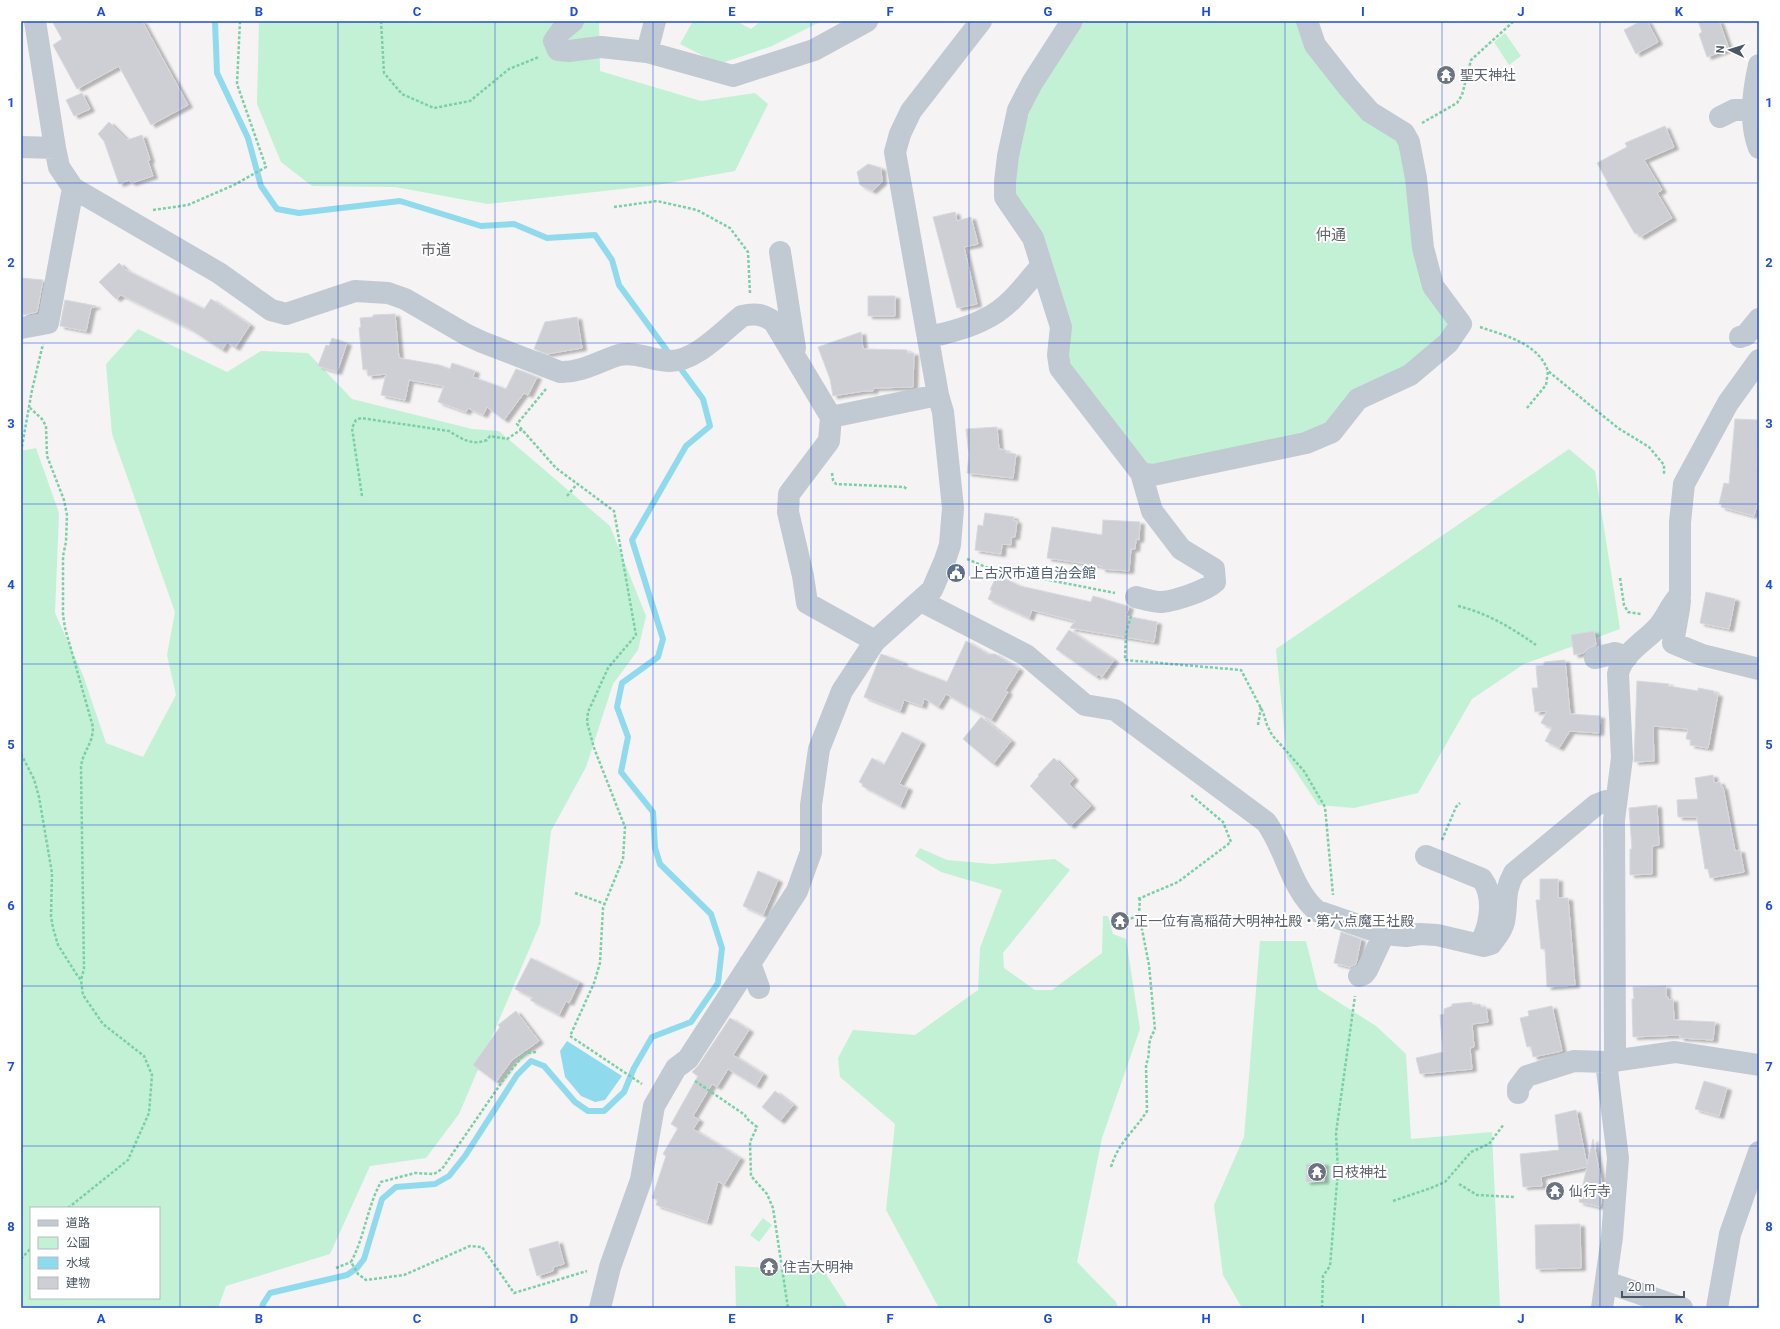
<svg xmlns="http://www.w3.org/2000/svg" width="1780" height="1329" font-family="Roboto,'Noto Sans JP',sans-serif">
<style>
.green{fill:#c3f1d5;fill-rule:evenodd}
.water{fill:#90daee}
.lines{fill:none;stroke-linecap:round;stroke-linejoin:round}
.stream{stroke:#90daee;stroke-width:6}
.building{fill:#cdcfd5;stroke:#d7d9de;filter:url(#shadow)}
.path{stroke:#7ad0a6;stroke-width:2.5;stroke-dasharray:3 2;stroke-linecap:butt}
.minor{stroke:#c1cad2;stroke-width:22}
.grid{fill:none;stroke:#1d4ed8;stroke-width:1;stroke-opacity:0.55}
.labels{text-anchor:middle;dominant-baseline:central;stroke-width:4;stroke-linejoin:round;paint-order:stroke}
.worship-label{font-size:14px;fill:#5b616d;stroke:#fff;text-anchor:start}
.service-label{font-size:14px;fill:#4e5e75;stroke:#fff;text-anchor:start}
.neighbourhood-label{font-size:15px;fill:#5f6368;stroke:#fff}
.neatline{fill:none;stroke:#1d4ed8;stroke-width:1.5}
.grid-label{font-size:13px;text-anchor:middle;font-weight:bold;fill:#1d4ed8}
</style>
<defs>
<filter id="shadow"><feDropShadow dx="4.5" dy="2.5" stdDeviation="1" flood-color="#0004"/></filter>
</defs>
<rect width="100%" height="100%" fill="#f5f3f3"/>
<path class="green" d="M 259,21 L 599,21 L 600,71 L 701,101 L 755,93 L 768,104 L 735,171 L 657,185 L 488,204 L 395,187 L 312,186 L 281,162 L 257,104 Z
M 693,21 L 736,21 L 751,29 L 761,21 L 822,21 L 772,46 L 719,64 L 680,44 Z
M 1085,21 L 1300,21 L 1403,143 L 1452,329 L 1327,427 L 1277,444 L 1152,465 L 1141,463 L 1069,362 L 1013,198 L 1022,134 L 1034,97 Z
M 1505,33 L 1521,56 L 1509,65 L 1494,42 Z
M 138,329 L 227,372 L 261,351 L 308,353 L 352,399 L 472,429 L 499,431 L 610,526 L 646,616 L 638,650 L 613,684 L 586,767 L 551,831 L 540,924 L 459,1114 L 426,1158 L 370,1166 L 330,1254 L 226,1286 L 218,1308 L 21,1308 L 21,451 L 36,448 L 59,513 L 55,613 L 83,675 L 106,743 L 143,757 L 176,695 L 167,655 L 175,612 L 112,434 L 106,364 ZM 31,1208 L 159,1208 L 159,1298 L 31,1298 Z
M 1569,449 L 1595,471 L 1620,629 L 1524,664 L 1472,699 L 1418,793 L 1354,808 L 1318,805 L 1287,758 L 1276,649 Z
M 920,848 L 947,860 L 992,864 L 1055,859 L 1070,870 L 1003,953 L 1004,968 L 1035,990 L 1052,990 L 1102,953 L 1103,916 L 1108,916 L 1113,934 L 1126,939 L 1140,1029 L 1102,1138 L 1077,1262 L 1116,1302 L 1118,1308 L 939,1308 L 886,1210 L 895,1124 L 840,1077 L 838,1058 L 853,1030 L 915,1035 L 978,990 L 980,948 L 1002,890 L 941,872 L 915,856 Z
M 1260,941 L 1306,941 L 1318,989 L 1376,1026 L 1406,1054 L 1411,1139 L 1492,1132 L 1500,1308 L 1242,1308 L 1223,1275 L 1214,1205 L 1244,1137 Z
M 763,1218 L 772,1225 L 759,1242 L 750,1235 Z
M 735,1266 L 824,1271 L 848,1308 L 736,1308 Z"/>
<path class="water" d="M 567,1041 L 622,1076 L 605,1100 L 595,1102 L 581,1096 L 565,1077 L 560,1051 Z"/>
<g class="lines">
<path class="stream" d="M 215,21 L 217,73 L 248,138 L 261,186 L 277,209 L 299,213 L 400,201 L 481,226 L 514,224 L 547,238 L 595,235 L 612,260 L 619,285 L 671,356
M 262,1308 L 263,1304 L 270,1293 L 347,1275 L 357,1268 L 364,1259 L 382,1199 L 396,1187 L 435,1184 L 449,1176 L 465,1156 L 517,1075 L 531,1061 L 544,1066 L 575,1102 L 588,1111 L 604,1111 L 624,1092 L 634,1068 L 652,1037 L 691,1022 L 718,983 L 722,948 L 711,914 L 660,864 L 655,848 L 653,812 L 621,772 L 628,737 L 617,707 L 622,683 L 658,657 L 663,639 L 632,540 L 686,446 L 710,426 L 703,399 L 678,365"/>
</g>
<path class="building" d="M 52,21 L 142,21 L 188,105 L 151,125 L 119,66 L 77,89 L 53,45 L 62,39 Z
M 1641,21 L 1647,21 L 1658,42 L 1636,54 L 1624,30 Z
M 1698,21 L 1719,21 L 1729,49 L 1707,57 L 1699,34 L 1702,32 Z
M 82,93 L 90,109 L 74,116 L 66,100 Z
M 109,122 L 127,140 L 142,135 L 150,160 L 148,161 L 153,176 L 131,183 L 129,180 L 119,184 L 104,141 L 98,134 Z
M 1665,126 L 1674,147 L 1644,160 L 1662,190 L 1657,193 L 1672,218 L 1640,237 L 1637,233 L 1635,234 L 1606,184 L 1608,183 L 1597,163 L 1627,147 L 1625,143 Z
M 868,164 L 881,168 L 882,182 L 872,191 L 860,185 L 857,172 Z
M 955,212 L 957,221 L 971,217 L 978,244 L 964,247 L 977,304 L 957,308 L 933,217 Z
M 119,263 L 126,270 L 204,309 L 211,299 L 250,325 L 235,348 L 227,342 L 222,350 L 190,329 L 121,295 L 116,299 L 99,282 Z
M 21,278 L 43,280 L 37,312 L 23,315 L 21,301 Z
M 868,296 L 895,296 L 895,316 L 868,316 Z
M 65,300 L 96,306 L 91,308 L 86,331 L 60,326 Z
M 395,314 L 399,358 L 439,365 L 450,369 L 452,363 L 475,371 L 473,377 L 506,389 L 516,369 L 537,377 L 528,395 L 524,393 L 504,420 L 487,407 L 483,415 L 468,408 L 466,412 L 438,402 L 444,386 L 409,380 L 405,400 L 381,395 L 386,374 L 368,376 L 367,369 L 363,370 L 359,328 L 361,327 L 360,318 L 373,317 L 373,315 Z
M 577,317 L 582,348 L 547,354 L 534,349 L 545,322 Z
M 861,332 L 863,349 L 907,350 L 907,353 L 914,353 L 913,387 L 874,388 L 873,391 L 864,391 L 833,396 L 830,379 L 818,347 Z
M 332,338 L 347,343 L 337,372 L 318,366 L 326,345 L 329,346 Z
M 1735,419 L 1759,420 L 1757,466 L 1759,466 L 1759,497 L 1754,516 L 1721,507 L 1722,504 L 1719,504 L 1724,483 L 1729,484 Z
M 997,427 L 999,449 L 1006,450 L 1006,453 L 1016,454 L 1013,478 L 967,473 L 969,455 L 966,429 Z
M 985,513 L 1014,517 L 1013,521 L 1017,521 L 1015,537 L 1011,537 L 1011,545 L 1002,544 L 1001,554 L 975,550 L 978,525 L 983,526 Z
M 1103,520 L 1140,522 L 1139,540 L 1136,539 L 1135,549 L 1131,549 L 1129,571 L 1101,569 L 1102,566 L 1047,558 L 1052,527 L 1102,535 Z
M 997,575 L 1020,586 L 1091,602 L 1093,596 L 1127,606 L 1129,607 L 1126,616 L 1157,622 L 1154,642 L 1070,628 L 1075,621 L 1032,610 L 1029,618 L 988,599 L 992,590 L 990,590 Z
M 1706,592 L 1735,599 L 1729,629 L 1700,623 Z
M 1069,630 L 1114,660 L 1102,677 L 1098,674 L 1096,677 L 1056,649 Z
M 1594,631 L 1596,645 L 1587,649 L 1584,653 L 1574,655 L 1571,635 Z
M 966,641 L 988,654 L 995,654 L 1019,669 L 1005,691 L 1008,692 L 991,720 L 946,694 L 938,707 L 924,698 L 922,706 L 904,700 L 900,711 L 864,697 L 881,654 L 903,662 L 902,665 L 947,682 Z
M 1565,660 L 1570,714 L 1600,716 L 1599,733 L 1570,731 L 1559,748 L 1545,741 L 1552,728 L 1541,723 L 1547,711 L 1535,712 L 1532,688 L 1538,688 L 1536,666 L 1544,665 L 1544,662 Z
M 1637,681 L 1669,684 L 1668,686 L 1698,691 L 1698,688 L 1714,691 L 1714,694 L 1718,694 L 1708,748 L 1690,745 L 1691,740 L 1686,739 L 1688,729 L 1653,726 L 1654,761 L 1634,762 Z
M 981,717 L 1011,741 L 993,764 L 963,739 Z
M 902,732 L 921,742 L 899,784 L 908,788 L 900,806 L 862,786 L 863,784 L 859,782 L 872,758 L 884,765 Z
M 1054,758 L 1074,778 L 1069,784 L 1091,806 L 1070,826 L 1030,786 L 1039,776 L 1038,775 Z
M 1713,775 L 1714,783 L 1720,782 L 1721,787 L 1723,787 L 1735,851 L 1740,850 L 1744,872 L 1710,878 L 1708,869 L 1705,869 L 1697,817 L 1678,817 L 1677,800 L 1698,799 L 1695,778 Z
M 1657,805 L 1659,845 L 1652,846 L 1652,874 L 1630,875 L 1630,849 L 1632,849 L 1629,808 Z
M 758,871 L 778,880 L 763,915 L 743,906 Z
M 1540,879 L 1558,879 L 1558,898 L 1568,898 L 1575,985 L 1547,987 L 1545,949 L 1541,949 L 1536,900 L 1540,900 Z
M 1341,932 L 1361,939 L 1356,964 L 1350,967 L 1334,963 Z
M 531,958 L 579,982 L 569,1003 L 566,1001 L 559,1015 L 530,1000 L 533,998 L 515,989 Z
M 1666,986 L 1666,997 L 1668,997 L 1668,1000 L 1673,999 L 1674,1020 L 1715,1022 L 1713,1040 L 1680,1038 L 1680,1035 L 1633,1037 L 1632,999 L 1634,999 L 1633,987 Z
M 1472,1002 L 1473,1005 L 1480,1004 L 1481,1007 L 1486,1007 L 1488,1022 L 1472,1024 L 1474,1047 L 1470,1048 L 1472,1069 L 1420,1074 L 1416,1058 L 1443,1052 L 1440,1015 L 1444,1014 L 1444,1009 L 1452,1006 L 1452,1004 Z
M 1552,1006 L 1562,1051 L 1533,1057 L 1531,1046 L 1527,1047 L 1520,1018 L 1529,1016 L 1528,1011 Z
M 516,1011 L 539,1041 L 512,1060 L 496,1082 L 473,1065 L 500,1027 L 498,1025 Z
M 730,1018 L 749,1030 L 733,1055 L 763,1074 L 756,1086 L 728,1069 L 717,1087 L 712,1084 L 693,1116 L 699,1120 L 693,1129 L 740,1158 L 724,1185 L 718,1181 L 707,1222 L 656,1205 L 658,1200 L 652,1198 L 666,1156 L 663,1154 L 678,1128 L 671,1124 L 698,1076 L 692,1072 L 698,1066 Z
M 1704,1081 L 1727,1088 L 1719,1116 L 1695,1109 Z
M 775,1091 L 793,1105 L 780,1121 L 762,1107 Z
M 1576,1110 L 1587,1165 L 1593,1139 L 1603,1191 L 1600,1207 L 1579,1202 L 1587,1167 L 1544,1176 L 1541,1177 L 1542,1186 L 1523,1187 L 1520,1154 L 1559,1150 L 1555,1115 Z
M 1324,1163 L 1324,1181 L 1306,1182 L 1306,1164 Z
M 1580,1224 L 1581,1268 L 1536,1269 L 1535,1225 Z
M 558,1241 L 564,1264 L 553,1267 L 553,1271 L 537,1276 L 529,1249 Z"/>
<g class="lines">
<path class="path" d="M 381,21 L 384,73 L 402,94 L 434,108 L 470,101 L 509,69 L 539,57
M 1422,123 L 1457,103 L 1462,95 L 1471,60 L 1514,21
M 614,207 L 657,201 L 697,210 L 730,228 L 748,252 L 750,293
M 153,210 L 188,205 L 234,185 L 266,167 L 237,84 L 240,21
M 1480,327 C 1506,336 1538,343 1548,371 L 1618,428 L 1649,447 L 1664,465 L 1664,474
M 546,389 L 517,424 L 556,468 L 614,511 L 636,635 L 608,668 L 588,712 L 587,722 L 594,748 L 625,827 L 623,859 L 603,908 L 600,963 L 594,983 L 570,1036 L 642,1084
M 1527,408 L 1546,385 L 1548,371
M 21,452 L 32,390 L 43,344
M 832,473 L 833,480 L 836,484 L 904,487 L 907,489
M 362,496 L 352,428 L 356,420 L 361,418 L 449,431 C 462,439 472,446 487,440 L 490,436 L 507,439 L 522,429
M 567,496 L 577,484
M 967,559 L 988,568 L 1115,593
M 1620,578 L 1624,605 L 1628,612 L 1641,614
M 1458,606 C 1487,613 1512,628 1536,645
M 1131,616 L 1126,633 L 1125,660 L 1241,670 L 1263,712 L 1267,725 L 1272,735 L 1304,771 L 1325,807 L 1333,895
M 1258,725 L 1261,707
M 21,754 L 34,779 L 39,797 L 52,873 L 51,916 L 53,928 L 58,945 L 77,975 L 81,980 L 84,969 L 81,767 C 83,750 93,745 93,727 L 65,628 L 63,615 L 63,556 L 66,542 L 67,515 L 64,500 L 47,456 L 46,426 L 42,419 L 30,408
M 1442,840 L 1456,807 L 1460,803
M 575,893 L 605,904
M 1138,899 L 1178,882 L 1231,842 L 1223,822 L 1191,795
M 1126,920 L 1139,916
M 536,1052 L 525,1053 L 504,1079 L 442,1169 L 434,1174 L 415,1173 L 381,1182 C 367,1207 365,1236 351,1262 L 358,1274 L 366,1280 L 404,1275 L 470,1246 L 482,1247 L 514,1293 L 587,1271
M 695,1081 L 745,1115 L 746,1118 L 757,1127 L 750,1142 L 751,1176 L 767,1194 L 773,1208 L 788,1308
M 1111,1167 C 1119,1141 1134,1132 1147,1111 L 1146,1064 C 1152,1052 1145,1044 1155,1030 L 1149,965 L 1139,914 L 1140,898
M 1459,1184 L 1477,1195 L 1515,1197
M 1393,1201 L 1431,1188 L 1445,1182 L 1471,1152 L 1489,1144 L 1504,1124
M 68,1208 L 128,1160 L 149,1113 L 152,1075 L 144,1056 L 103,1024 L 83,995 L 81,980
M 21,1259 L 31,1248
M 336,1268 L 351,1262
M 1322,1308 L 1323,1276 L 1330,1266 L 1338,1171 L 1336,1133 L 1355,996"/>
<path class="minor" d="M 35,21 L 55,148 L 59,167 L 73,188 L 219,273 L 271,310 L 286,314 L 355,291 L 388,293 L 405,299 L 467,335 L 482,342 L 560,372 C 581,373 599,361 619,355 C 636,351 653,361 670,361 C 696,361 723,331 742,316 C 755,313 763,314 774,322 L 831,417 L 829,441 L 789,494 L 788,512 L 803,576 L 807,603 L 875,641
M 573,21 L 561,31 L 554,41 L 558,50 L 569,51 L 601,47 L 647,52 L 733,76 L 814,50 L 867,21
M 1072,21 L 1032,83 L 1018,110 L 1008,156 L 1005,182 L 1005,197 L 1033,238 L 1061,327 L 1058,355 L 1060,368 L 1141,473 L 1153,475 L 1306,443 L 1332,432 L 1358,399 L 1410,375 L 1448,343 L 1461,324 L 1433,286 L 1423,248 L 1416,178 L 1409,142 L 1404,133 L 1370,112 L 1348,87 L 1315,45 L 1307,21
M 647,52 L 655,21
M 1759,65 C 1753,91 1749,123 1759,148
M 1720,117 L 1734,110 L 1753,110
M 21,147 L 55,148
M 780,252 L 795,348
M 21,328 L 48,323 L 73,188
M 929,337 C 948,333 968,328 985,319 C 1009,308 1025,285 1041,266
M 1740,337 L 1746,335 L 1759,319
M 831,417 L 938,395
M 1136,597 C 1144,599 1154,602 1162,602 C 1174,601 1206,591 1215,582 L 1214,569 L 1181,549 L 1152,511 L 1141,473
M 1680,600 L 1679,609 L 1673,643 L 1702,655 L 1759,669
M 921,601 L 1026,655 L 1085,705 L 1115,710 L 1266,822 C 1286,849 1291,889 1317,911 L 1384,934 L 1406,936 L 1420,934 L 1437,935 L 1484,946 L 1491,944 C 1496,937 1502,931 1504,922 C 1508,902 1503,893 1514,873 L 1596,805 L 1606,801 L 1616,801
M 1595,658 L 1615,653 L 1627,657
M 1426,856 L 1482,879 C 1494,895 1491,921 1483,938
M 750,963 L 759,988
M 1359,976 L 1364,974 L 1367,970 L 1384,934
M 1617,1059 L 1615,1049 L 1614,820 L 1622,758 L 1618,674 C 1622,653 1646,641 1659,626 C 1667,616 1671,604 1680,595 L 1680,522 L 1684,484 L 1728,403 L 1759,360
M 1518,1093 L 1518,1088 L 1527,1076 L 1574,1061 L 1606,1062 L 1675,1052 L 1759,1065
M 1606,1282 L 1682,1308
M 600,1308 L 610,1267 L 641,1180 L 654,1106 L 676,1068 L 688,1059 L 797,891 L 811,852 L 811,805 L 819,749 L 842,691 L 875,641 L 932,590 L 945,560 L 950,545 L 953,508 L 943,412 L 938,395 L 895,152 L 900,134 L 911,111 L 981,21
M 1602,1308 L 1612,1237 L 1618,1158 L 1606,1062
M 1717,1308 L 1730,1234 L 1759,1152"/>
</g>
<path class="grid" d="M 180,21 L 180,1308M 338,21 L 338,1308M 495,21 L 495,1308M 653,21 L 653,1308M 811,21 L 811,1308M 969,21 L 969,1308M 1127,21 L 1127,1308M 1285,21 L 1285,1308M 1442,21 L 1442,1308M 1600,21 L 1600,1308M 21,183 L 1759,183M 21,343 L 1759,343M 21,504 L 1759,504M 21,664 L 1759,664M 21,825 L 1759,825M 21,986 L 1759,986M 21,1146 L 1759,1146"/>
<defs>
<symbol id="temple-disc" viewBox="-11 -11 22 22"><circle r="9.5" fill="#6b7280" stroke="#fff"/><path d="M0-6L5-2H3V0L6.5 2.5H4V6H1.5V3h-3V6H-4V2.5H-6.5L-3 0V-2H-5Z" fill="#fff"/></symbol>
<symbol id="civic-disc" viewBox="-11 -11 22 22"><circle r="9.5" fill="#5c6f8a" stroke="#fff"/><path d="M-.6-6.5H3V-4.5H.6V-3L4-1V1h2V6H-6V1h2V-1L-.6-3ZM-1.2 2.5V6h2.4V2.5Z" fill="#fff"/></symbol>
</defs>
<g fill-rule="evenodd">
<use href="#temple-disc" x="1435" y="64" width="22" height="22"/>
<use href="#civic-disc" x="945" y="562" width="22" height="22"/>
<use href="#temple-disc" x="1109" y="910" width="22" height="22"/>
<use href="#temple-disc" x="1306" y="1161" width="22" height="22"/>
<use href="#temple-disc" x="1544" y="1180" width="22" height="22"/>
<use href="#temple-disc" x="758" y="1256" width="22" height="22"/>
</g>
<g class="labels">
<g class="worship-label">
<text x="1460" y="75">聖天神社</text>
<text x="1134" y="921">正一位有高稲荷大明神社殿・第六点魔王社殿</text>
<text x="1331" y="1172">日枝神社</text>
<text x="1569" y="1191">仙行寺</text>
<text x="783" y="1267">住吉大明神</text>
</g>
<g class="service-label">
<text x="970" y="573">上古沢市道自治会館</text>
</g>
<g class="neighbourhood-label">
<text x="1331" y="235">仲通</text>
<text x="436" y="250">市道</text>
</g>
</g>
<rect width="1780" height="1329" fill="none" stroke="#ffffff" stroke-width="44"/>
<rect x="30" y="1207" width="130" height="92" fill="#ffffff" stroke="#b7bbc0"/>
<rect x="38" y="1220" width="20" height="6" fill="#c1cad2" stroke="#b7bbc0"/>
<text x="66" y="1227" font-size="12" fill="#4a5661">道路</text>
<rect x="38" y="1237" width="20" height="12" fill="#c3f1d5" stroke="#b7bbc0"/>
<text x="66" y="1247" font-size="12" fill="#4a5661">公園</text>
<rect x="38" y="1257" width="20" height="12" fill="#90daee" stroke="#b7bbc0"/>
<text x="66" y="1267" font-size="12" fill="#4a5661">水域</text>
<rect x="38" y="1277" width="20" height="12" fill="#cdcfd5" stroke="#b7bbc0"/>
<text x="66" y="1287" font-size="12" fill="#4a5661">建物</text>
<g transform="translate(1730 50) rotate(274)" stroke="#ffffff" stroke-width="3" paint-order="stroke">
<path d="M0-3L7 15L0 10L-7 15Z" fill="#4a5661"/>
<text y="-6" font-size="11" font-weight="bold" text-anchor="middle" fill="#4a5661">N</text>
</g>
<path d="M1622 1291v6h62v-6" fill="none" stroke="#4a5661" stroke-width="2"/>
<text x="1628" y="1291" font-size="12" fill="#4a5661" stroke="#ffffff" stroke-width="3" paint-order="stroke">20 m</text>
<rect x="22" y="22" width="1736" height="1285" class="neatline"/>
<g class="grid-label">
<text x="101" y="16">A</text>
<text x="259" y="16">B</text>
<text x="417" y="16">C</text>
<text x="574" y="16">D</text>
<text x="732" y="16">E</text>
<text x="890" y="16">F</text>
<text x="1048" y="16">G</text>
<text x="1206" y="16">H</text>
<text x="1363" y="16">I</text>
<text x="1521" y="16">J</text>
<text x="1679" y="16">K</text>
<text x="11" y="107">1</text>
<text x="1769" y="107">1</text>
<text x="11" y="267">2</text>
<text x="1769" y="267">2</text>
<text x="11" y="428">3</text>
<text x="1769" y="428">3</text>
<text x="11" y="589">4</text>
<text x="1769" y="589">4</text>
<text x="11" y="749">5</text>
<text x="1769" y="749">5</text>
<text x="11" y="910">6</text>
<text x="1769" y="910">6</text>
<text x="11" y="1071">7</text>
<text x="1769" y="1071">7</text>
<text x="11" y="1231">8</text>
<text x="1769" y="1231">8</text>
<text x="101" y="1323">A</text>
<text x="259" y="1323">B</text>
<text x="417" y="1323">C</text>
<text x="574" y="1323">D</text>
<text x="732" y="1323">E</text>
<text x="890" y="1323">F</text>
<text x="1048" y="1323">G</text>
<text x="1206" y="1323">H</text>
<text x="1363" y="1323">I</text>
<text x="1521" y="1323">J</text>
<text x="1679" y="1323">K</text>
</g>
</svg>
